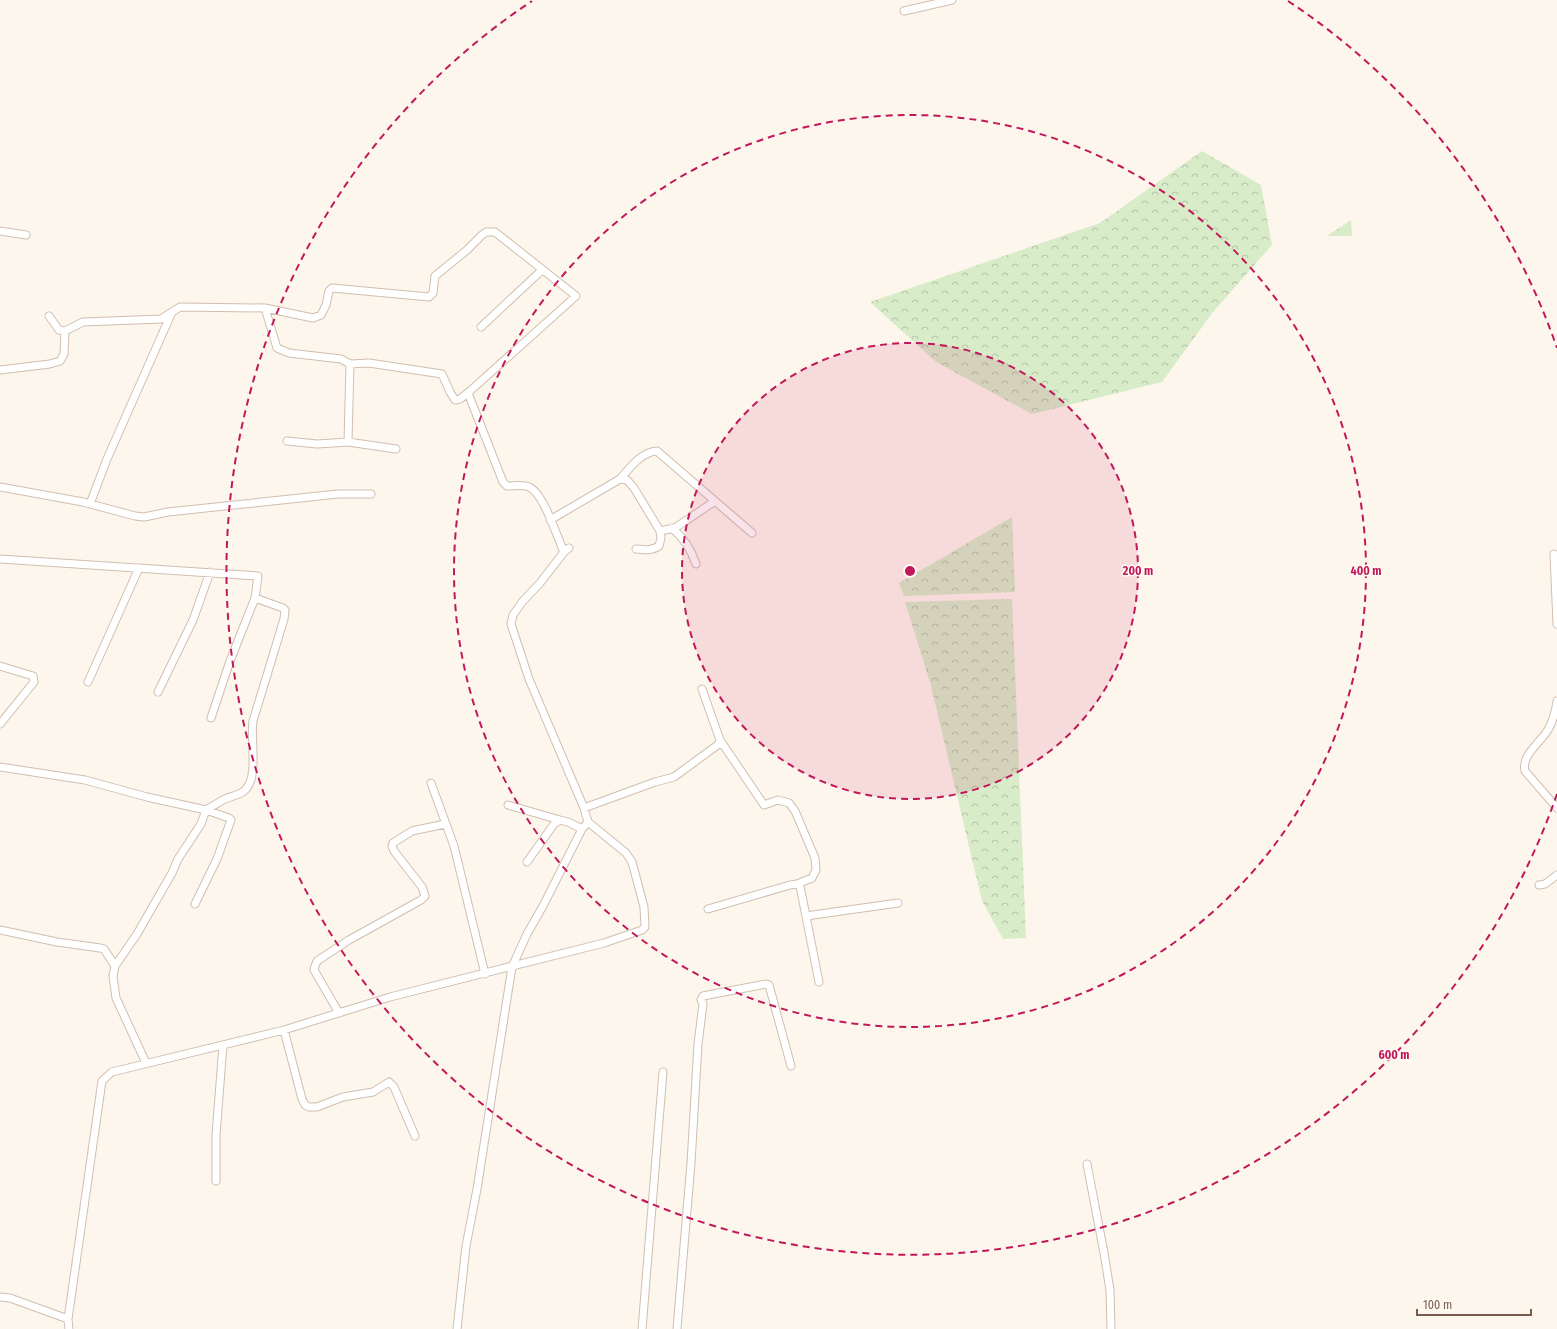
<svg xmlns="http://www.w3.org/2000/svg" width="1557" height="1329" font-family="'Fira Sans Condensed',sans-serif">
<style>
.forest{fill:url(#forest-crowns)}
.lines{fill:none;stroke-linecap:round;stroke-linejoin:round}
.street-casing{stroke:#d1beb0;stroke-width:9}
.street{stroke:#fff;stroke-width:7}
.ring{fill:none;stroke:#c2185b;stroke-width:2;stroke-dasharray:7 5}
.centre{fill:#c2185b;stroke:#fffaf3;stroke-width:2}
.ring-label{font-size:12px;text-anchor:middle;font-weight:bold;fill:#c2185b;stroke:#fffaf3;stroke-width:3;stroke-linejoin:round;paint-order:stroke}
</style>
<defs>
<pattern id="forest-crowns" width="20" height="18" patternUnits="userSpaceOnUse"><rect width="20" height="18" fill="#d8ecc9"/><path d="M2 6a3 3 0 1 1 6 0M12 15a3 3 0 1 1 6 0" fill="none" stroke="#b4c2a5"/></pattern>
</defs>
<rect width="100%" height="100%" fill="#fdf6ec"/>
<path class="forest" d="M 1202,151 L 1261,185 L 1272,245 L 1213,312 L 1162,382 L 1032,414 L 936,362 L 870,302 L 1100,223 Z
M 1351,220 L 1352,236 L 1327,236 Z
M 1012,517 L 1015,592 L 904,596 L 899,583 Z
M 1012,599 L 1026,938 L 1003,939 L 982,901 L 930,682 L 905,602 Z"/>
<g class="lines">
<defs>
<path id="street" d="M 904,11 L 952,0
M 0,231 L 26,235
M 49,316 L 59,330 L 65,331 L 83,322 L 161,319 L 180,307 L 265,308 L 313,318 L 321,315 L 326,305 L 329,291 L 332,288 L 429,297 L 433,293 L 435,276 L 467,250 L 482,235 L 486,232 L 495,232 L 576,296 L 470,391 L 460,399 L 455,400 L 450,392 L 442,374 L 369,363 L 350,364 L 341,359 L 289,353 L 277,348 L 265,308
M 481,327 L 542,270
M 350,364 L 348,442 L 396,449
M 0,370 L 50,364 L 60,361 L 64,354 L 65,331
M 468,393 L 503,482 L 507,486 C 514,486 523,484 529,487 C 543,492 557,537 564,552
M 287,441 L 317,444 L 348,442
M 620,479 C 630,468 641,452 657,451 L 752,533
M 0,487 L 83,502 L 135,516 L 144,517 L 168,512 L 338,494 L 371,494
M 90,504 L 107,459 L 172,312
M 550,520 L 620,479 L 627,480 L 634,488 L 660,531 L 661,538 L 659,546 C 652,551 644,550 636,549
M 672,528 C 684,538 691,549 696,564
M 660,531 L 675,528 L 715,501
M 1554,554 L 1557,624
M 0,559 L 258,576 L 255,598 L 230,661 L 211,718
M 0,666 L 33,676 L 34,682 L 0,724
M 88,682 L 139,568
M 158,692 L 193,620 L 210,572
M 1557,701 C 1556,710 1553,720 1549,728 C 1542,742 1521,754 1525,771 L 1557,808
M 720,740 L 764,805 L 778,800 L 789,803 L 795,811 L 815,858 L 816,870 L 812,878 L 797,884
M 0,767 L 85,780 L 147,797 L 206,810 L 229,818 L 231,820 L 217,859 L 195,904
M 431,783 L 454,846 L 485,974
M 508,805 L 560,820
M 584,808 L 655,782 L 674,777 L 719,744 L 720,740 L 702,689
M 527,862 L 554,824 L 560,820 L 568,822 L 582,829
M 1539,885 L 1545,884 L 1557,875
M 708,909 L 790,885 L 797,884 L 800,886 L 819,982
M 806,916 L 898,903
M 0,930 L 57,942 L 100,948 L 104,949 L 115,966
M 339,1013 L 314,970 L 315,966 L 317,961 L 349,940 L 421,900 L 425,896 L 422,887 L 394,851 L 392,846 L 393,843 L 412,831 L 445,824
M 284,1030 L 302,1099 L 305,1105 L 309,1107 L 317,1107 L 343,1097 L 373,1092 L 389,1082 L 394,1087 L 415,1136
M 146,1063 L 116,998 L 113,976 L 115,966 L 137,934 L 172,873 L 178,859 L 201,824 L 206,810 C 213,806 219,802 225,799 C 231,796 241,795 245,790 C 259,778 250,737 253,721 L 284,619 L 285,610 L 283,608 L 255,598
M 1087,1164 L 1104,1253 L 1110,1290 L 1111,1329
M 216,1181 L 216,1135 L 223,1045
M 0,1297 L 10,1298 L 68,1319
M 69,1329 L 68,1319 L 102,1081 L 112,1072 L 284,1030 L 390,997 L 604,943 L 642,930 L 645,927 L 644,907 L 632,862 L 626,853 L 588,822 L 584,808 L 529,679 L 511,624 L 513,615 L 523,601 L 540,583 L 564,552 L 569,548
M 457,1329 L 466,1246 L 477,1189 L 512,967 L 527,934 L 543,906 L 582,829 L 588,822
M 642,1329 L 663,1072
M 677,1329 L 691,1163 L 698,1044 L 703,1004 L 701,1000 L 703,996 L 766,984 L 769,985 L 791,1066"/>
</defs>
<use href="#street" class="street-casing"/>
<use href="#street" class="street"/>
</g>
<circle cx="910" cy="571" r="228" fill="#c2185b" fill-opacity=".12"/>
<g class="ring">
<circle cx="910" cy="571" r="228"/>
<circle cx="910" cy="571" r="456"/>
<path d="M1557 794A684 684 0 1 1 532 1M1288 1A684 684 0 0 1 1557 348"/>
</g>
<circle cx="910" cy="571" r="6" class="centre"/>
<g class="ring-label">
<text x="1138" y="575">200 m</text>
<text x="1366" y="575">400 m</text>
<text x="1394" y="1059">600 m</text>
</g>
<path d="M1417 1309v6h114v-6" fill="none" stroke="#7a5c4d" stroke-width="2"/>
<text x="1423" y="1309" font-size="12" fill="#7a5c4d" stroke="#fffaf3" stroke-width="3" paint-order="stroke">100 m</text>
</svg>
